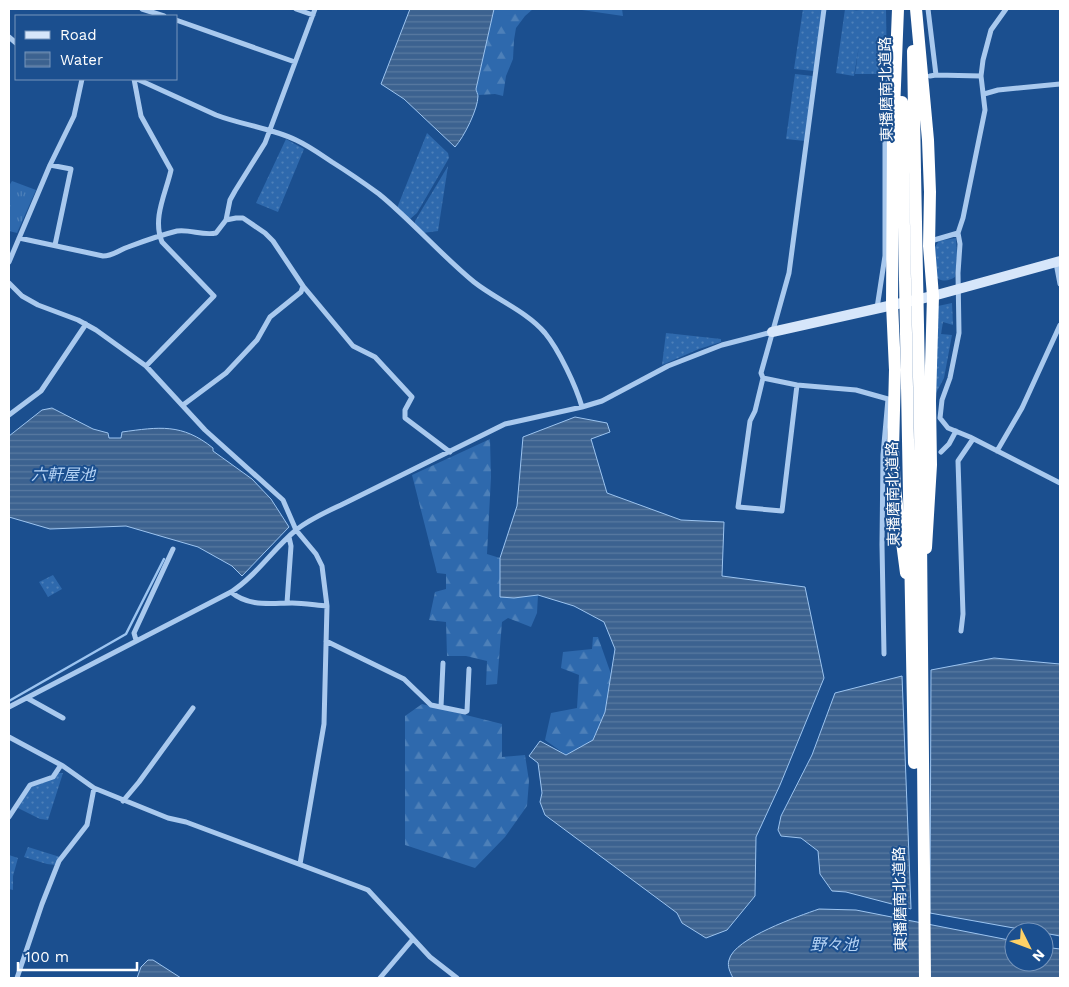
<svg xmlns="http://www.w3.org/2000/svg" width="1069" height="987" font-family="'Work Sans','Noto Sans JP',sans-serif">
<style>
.grass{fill:url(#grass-dots)}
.forest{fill:url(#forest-firs)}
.park{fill:url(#park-tufts)}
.water{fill:url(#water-rules);stroke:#9cc4f0}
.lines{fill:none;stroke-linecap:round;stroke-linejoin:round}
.stream{stroke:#9cc4f0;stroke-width:2.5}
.street{stroke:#a9c9ee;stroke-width:5}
.secondary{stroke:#d6e6fa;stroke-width:10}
.highway{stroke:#fff;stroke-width:12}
.highway-bridge{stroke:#fff;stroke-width:12}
.labels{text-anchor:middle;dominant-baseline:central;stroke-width:4;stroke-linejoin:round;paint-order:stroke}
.street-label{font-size:15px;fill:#fff;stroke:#1b4f8f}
.water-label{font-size:16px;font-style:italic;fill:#b5d3f5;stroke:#1b4f8f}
</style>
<defs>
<pattern id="grass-dots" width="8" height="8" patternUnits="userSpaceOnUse" patternTransform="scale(1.25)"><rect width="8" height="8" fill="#2e69ad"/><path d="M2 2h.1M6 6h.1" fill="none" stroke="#4d80b9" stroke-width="1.8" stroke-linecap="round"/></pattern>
<pattern id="forest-firs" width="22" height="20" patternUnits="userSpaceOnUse" patternTransform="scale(1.25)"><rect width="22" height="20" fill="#2e69ad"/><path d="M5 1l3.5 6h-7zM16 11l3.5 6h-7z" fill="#4d80b9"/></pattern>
<pattern id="park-tufts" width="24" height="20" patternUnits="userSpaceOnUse" patternTransform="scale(1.25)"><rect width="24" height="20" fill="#2e69ad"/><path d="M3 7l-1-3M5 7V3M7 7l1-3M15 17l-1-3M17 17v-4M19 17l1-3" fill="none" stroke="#4d80b9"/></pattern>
<pattern id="water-rules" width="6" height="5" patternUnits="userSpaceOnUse" patternTransform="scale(1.25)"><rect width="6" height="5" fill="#3c6290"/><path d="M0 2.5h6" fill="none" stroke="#597aa1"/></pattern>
</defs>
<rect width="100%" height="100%" fill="#1b4f8f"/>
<path class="grass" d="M 803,9 L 823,9 L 814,71 L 794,69 Z
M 845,9 L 861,11 L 851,9 L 886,9 L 887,74 L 855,74 L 859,46 L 854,76 L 836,73 Z
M 795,74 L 813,76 L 805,141 L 786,139 Z
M 427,133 L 448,153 L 449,158 L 417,213 L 410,219 L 397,208 Z
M 286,139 L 304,149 L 278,212 L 256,203 Z
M 448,166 L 438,231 L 423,233 L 415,225 L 415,221 Z
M 956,238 L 957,255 L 955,277 C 949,281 943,282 937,278 L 935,247 L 939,241 Z
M 952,303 L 953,325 L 943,322 L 941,334 L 952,335 L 944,378 L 935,395 L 938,306 Z
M 666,333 L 721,339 L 721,342 L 699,349 L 662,365 Z
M 53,575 L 62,589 L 48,597 L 39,582 Z
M 58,773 L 63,773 L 48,820 L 40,819 L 18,808 L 28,789 Z
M 28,847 L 60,857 L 55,865 L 47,864 L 24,857 Z
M 9,855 L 18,858 L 13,876 L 13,890 L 9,889 Z"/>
<path class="forest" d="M 494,9 L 533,9 L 525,16 L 516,28 L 514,40 L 513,59 L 506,76 L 503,96 L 495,94 L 478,95 L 476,89 Z
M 575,9 L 622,9 L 623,16 Z
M 490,439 L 491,477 L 487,554 L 500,558 L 500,597 L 514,598 L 538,595 L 537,613 L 531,627 L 508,618 L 502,622 L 497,684 L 486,685 L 487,661 L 466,656 L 447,656 L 446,622 L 429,620 L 435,592 L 446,589 L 446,574 L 437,573 L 412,475 Z
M 593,637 L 598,637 L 611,674 L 605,712 L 593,740 L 566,755 L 545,740 L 551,713 L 577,708 L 579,675 L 561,668 L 563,652 L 592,649 Z
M 422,704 L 502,724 L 502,757 L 525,755 L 529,781 L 527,806 L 505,837 L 475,868 L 405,845 L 405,716 Z"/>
<path class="park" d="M 12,181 L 36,190 L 17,233 L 9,231 L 9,186 Z"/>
<path class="water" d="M 410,9 L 494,9 L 476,89 C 476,90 478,95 478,96 C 478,109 464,137 455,147 L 404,99 L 381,84 Z
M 52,408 L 93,429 L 108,433 L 109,438 L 121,438 L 122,432 C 159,427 182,423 213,448 L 213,451 L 252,479 L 271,499 L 289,527 L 242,576 L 232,566 L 198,547 L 126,526 L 50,529 L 9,517 L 9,436 L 42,410 Z
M 575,417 L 607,423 L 610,432 L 591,439 L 607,493 L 681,520 L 724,522 L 722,576 L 805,587 L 824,678 L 780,785 L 756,837 L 755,896 L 727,930 L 706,938 L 682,923 L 677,913 L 545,815 L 540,802 L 542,793 L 538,763 L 529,756 L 540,741 L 566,755 L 593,740 L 605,712 L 615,649 L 604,622 L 574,606 L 538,595 L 514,598 L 500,597 L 500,558 L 517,506 L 523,437 Z
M 994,658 L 1060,664 L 1060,936 L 1044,933 L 1044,932 L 1036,932 L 930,913 L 931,670 Z
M 902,676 L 911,909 L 846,892 L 832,891 L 820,874 L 818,851 L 801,838 L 781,836 L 778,830 L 781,816 L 812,755 L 835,693 Z
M 819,909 L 856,910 L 1014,941 L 1014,962 L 1044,962 L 1044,947 L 1060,949 L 1060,978 L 733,978 C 730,972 727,966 729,960 C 734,938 799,916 819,909 Z
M 148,960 L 153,960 L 181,978 L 137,978 L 141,967 Z"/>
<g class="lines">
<path class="stream" d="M 9,701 L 126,634 L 164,559"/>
<path class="street" d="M 142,9 L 164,16
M 296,9 L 313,15
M 824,9 L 789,273 L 761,373 L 763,378 L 797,385 L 856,390 L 888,399 L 883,455 L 882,545 L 884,654
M 928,9 L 936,75
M 1006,9 L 991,30 L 983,60 L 981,76 L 985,110 L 963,218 L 958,233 L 960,244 L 958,273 L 959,333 L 950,378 L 942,400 L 940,418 L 948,428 L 970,437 L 1060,483
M 176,20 L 295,62
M 9,37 L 16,43
M 930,76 L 936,75 L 981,76
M 134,79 L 141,116 L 171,170 C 166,193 152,218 162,242 L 214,296 L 146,366
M 137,79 L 216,115 C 242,125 271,128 296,140 C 309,146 320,154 332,162 C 348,172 364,183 379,194 C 412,221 441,255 474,282 C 497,300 526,311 545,333 C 559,350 576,386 582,407
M 984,94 L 998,90 L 1060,84
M 50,165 L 71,169 L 55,245
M 226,220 L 236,218 L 243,218 L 265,233 L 273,241 L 303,286 L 353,346 L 375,357 L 412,397 L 405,410 L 405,418 L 450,452
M 19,238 L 103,256 C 113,256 119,250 128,247 C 144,241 161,235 177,231 C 190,229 203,236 216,233 L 226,220 L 230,200 L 235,191 L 265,143 L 315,9
M 931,244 L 934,240 L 958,233
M 9,262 L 50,165 L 74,116 L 82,79
M 1056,263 L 1060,284
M 9,283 L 22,296 L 38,305 L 78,320 L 96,330 L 146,366 L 205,430 L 283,500 L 296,530 L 316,554 L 322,566 L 327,606 L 324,724 L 300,864
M 877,308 L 885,256 L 885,144 L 882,86 L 887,85 L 890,76
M 763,378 L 755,411 L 750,421 L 738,507 L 782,511 L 797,385
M 183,405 L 226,373 L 257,340 L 270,317 L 301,292 L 303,286
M 9,415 L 41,391 L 86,324
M 997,451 L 1022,408 L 1060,325
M 941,452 L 949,444 L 956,431
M 231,592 C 249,607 270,603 292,603 C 303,603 315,605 327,606
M 287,603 L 291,546 L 289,537
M 961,631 L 963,614 L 958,461 L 973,439
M 136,640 L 134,633 L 173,549
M 326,641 L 404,679 L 431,705 L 465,712 L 467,711 L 469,669
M 27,698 L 63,718
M 9,707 L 231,592 C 256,576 273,549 296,530 C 310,519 326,512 341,505 L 505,424 L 582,407 L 602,401 L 668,366 L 722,345 L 772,332
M 441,707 L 443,663
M 9,737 L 63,766 L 94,788 L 168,818 L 186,822 L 368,890 L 430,957 L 457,978
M 123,801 L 139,782 L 193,708
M 9,817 L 30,785 L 53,777 L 61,765
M 17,978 L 42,904 L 59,861 L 87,825 L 94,788
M 380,978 L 413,939"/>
<path class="secondary" d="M 772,332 L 933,296 L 1060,261"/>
<path class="highway" d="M 898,9 L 893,136 L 892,304 L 895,370 L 893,450 L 895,489 L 906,573
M 916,9 L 928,140 L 930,192 L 929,246 L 933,296 L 930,401 L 931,465 L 926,548
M 913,51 L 915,171
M 902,102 L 903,172"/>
<path class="highway-bridge" d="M 915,171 L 920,428 L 925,978
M 903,172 L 914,763"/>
</g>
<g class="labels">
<g class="street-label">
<text transform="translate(886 89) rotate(-91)">東播磨南北道路</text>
<text transform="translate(893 494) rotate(-91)">東播磨南北道路</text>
<text transform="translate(900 899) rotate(-91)">東播磨南北道路</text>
</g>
<g class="water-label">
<text x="63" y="474">六軒屋池</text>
<text x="834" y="944">野々池</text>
</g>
</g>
<rect width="1069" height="987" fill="none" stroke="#ffffff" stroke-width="20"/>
<rect x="15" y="15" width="162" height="65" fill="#1b4f8f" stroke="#7695bc"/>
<rect x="25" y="31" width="25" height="8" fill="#d6e6fa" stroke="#7695bc"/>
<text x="60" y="40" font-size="15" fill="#ffffff">Road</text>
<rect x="25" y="52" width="25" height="15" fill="url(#water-rules)" stroke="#7695bc"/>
<text x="60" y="65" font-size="15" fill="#ffffff">Water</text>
<g transform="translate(1029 947) rotate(132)"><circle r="24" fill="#1b4f8f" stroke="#7695bc"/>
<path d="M0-4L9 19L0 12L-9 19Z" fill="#ffd166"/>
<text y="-8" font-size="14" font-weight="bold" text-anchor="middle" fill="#ffffff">N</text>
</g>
<path d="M18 962v8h119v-8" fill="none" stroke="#ffffff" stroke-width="2.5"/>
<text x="25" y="962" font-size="15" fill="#ffffff" stroke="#1b4f8f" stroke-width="4" paint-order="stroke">100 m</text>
</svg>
